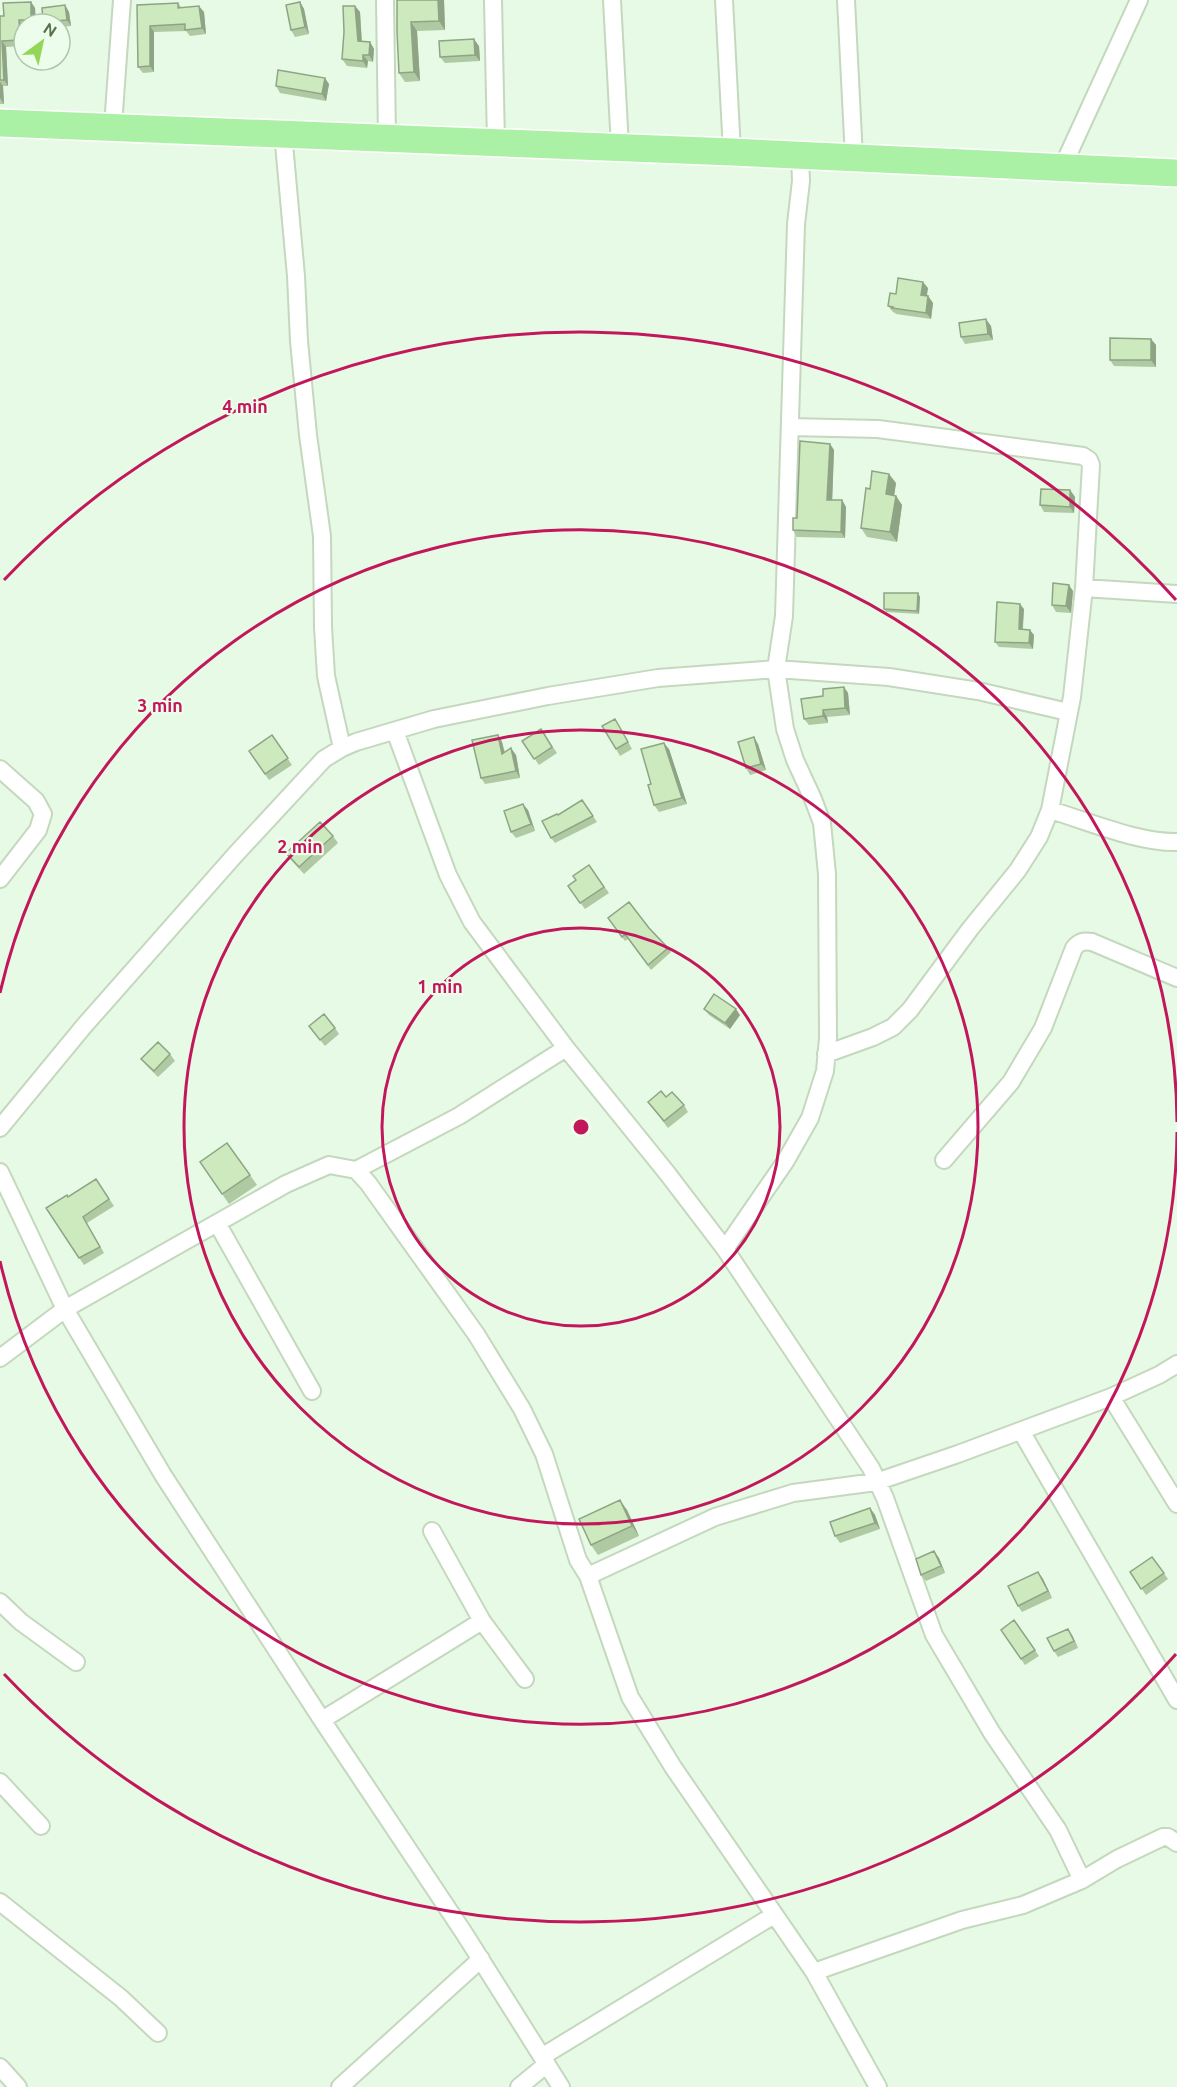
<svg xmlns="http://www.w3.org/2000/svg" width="1177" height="2087" font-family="Ubuntu,sans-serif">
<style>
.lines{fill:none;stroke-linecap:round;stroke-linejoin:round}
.minor-casing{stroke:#c4d8bd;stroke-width:20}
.primary-casing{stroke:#fff;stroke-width:30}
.minor{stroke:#fff;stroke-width:16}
.primary{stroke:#abf1a5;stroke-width:27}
.wall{fill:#afc9a3}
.shaded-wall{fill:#8fa485}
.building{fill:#cceabe;stroke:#8fa485;stroke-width:1.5}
.ring{fill:none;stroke:#c2185b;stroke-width:3}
.centre{fill:#c2185b;stroke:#edfdeb;stroke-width:3}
.ring-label{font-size:18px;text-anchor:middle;font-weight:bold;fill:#c2185b;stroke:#edfdeb;stroke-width:4.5;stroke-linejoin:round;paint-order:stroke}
</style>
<rect width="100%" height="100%" fill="#e7fae5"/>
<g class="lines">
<defs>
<path id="minor" d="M 385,0 L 387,138
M 493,0 L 496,143
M 612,0 L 620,147
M 724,0 L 732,152
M 846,0 L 854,158
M 113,126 L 122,0
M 283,133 L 296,276 L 299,341 L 308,435 L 322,536 L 323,627 L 326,676 L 342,748
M 1062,168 L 1139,0
M 790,427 L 878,429 L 1083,456 L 1089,460 L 1091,465 L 1084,588
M 395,731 L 448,875 L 472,922 L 566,1048 L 667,1173 L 725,1249 L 871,1468 L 885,1498 L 934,1635 L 992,1733 L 1058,1830 L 1082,1880 L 1117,1859 L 1163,1837 L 1168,1837 L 1177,1843
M 0,769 L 36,801 L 43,814 L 38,830 L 0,879
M 1050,810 C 1088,821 1138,843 1177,842
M 826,1054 L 873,1037 L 893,1027 L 910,1010 L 970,929 L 1018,870 L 1039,837 L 1050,810 L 1072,697 L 1084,588 L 1177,594
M 0,1128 L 84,1026 L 235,855 L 324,759 L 342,748 L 356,742 L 434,719 L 548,696 L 658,678 L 776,669 L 889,677 L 978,691 L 1068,712
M 944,1160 L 1011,1082 L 1043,1028 L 1074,948 C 1080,941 1084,941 1092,942 L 1177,978
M 356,1170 L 459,1116 L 566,1048
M 0,1172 L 65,1309 L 163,1475 L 322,1720 L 464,1933 L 561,2087
M 217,1223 L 312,1391
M 725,1249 L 785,1162 L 810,1118 L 825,1071 L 828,1038 L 827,874 L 822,823 L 813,799 L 795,760 L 785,729 L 776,669 L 784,616 L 796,224 L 801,181 L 800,155
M 0,1358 L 65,1309 L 286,1184 L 329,1165 L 356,1170 L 368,1183 L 476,1334 L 522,1409 L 544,1454 L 578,1560 L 588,1576 L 715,1517 L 793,1493 L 876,1482 L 958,1454 L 1111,1397 L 1159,1375 L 1177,1364
M 1111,1397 L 1177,1504
M 1021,1431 L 1177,1700
M 432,1531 L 482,1621 L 525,1679
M 588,1576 L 630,1697 L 673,1767 L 814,1972 L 878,2087
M 0,1602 L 21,1622 L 76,1662
M 322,1720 L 482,1621
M 0,1782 L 41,1826
M 0,1902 L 121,1998 L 158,2033
M 814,1972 L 962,1920 L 1023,1905 L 1082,1880
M 543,2056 L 774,1915
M 0,2067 L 18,2087
M 340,2087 L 481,1959
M 519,2087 L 547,2064"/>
<path id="primary" d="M 0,123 L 732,152 L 1177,173"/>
</defs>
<use href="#minor" class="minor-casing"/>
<use href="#primary" class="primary-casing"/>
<use href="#minor" class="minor"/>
<use href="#primary" class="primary"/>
</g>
<path class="wall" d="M 397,0 L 444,0 L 445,30 L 417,31 L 420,81 L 405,82 L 399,73 Z
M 31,2 L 35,8 L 36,24 L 24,24 L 24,46 L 6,47 L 8,86 L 3,86 L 4,104 L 0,104 L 0,16 L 4,16 Z
M 300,2 L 304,9 L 309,34 L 295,37 L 291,30 Z
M 178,3 L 182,8 L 204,12 L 206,34 L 190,36 L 186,31 L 154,32 L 154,72 L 143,73 L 138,67 L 137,5 Z
M 65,5 L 69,12 L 71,26 L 60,27 L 60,24 L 45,24 L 43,22 Z
M 355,6 L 360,12 L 362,41 L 370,42 L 374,49 L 373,62 L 368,61 L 367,68 L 347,66 L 342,59 Z
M 479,46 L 480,61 L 445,63 L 440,57 Z
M 329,84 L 326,101 L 280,93 L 276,86 Z
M 928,288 L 926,296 L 928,296 L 933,303 L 931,319 L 896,314 L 895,313 L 893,312 L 888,306 L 896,294 Z
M 991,326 L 993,340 L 965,344 L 961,337 Z
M 1151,339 L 1156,345 L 1156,367 L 1114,366 L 1110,360 Z
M 830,444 L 834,450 L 832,500 L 842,500 L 846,507 L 845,538 L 797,537 L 793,530 L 797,518 Z
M 896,483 L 894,495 L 896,496 L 902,505 L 897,542 L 867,537 L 861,528 L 870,489 Z
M 1070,490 L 1075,497 L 1074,513 L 1044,512 L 1040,505 Z
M 1073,591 L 1071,613 L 1056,612 L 1052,605 Z
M 918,593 L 920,597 L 919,614 L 886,612 L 884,609 Z
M 1024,609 L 1023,629 L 1034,635 L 1033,649 L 999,647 L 995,642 Z
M 844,687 L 848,693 L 850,715 L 827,717 L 828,723 L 809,725 L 804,719 L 823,696 Z
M 619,725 L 632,749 L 620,756 L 616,749 Z
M 541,729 L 557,753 L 539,765 L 522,741 Z
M 272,735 L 292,765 L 269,780 L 249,751 Z
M 498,735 L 502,742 L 505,752 L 516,755 L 520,778 L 485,784 L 481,778 Z
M 758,744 L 766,770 L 750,775 L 746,768 Z
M 669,749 L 687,804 L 659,812 L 654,805 L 651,784 Z
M 582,800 L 597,822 L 555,843 L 551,838 L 558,815 Z
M 528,810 L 535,831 L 516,838 L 511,832 Z
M 333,836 L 338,843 L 304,874 L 291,860 L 286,853 Z
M 589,865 L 609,893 L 585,909 L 568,886 L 576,880 Z
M 608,918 L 649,928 L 668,948 L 671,952 L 651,970 L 628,939 L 625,941 Z
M 704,1009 L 740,1015 L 730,1029 L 709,1015 Z
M 309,1026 L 335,1028 L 339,1034 L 325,1046 Z
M 170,1054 L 175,1061 L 158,1077 L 146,1065 L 141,1059 Z
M 648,1102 L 684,1105 L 688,1112 L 668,1128 Z
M 227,1143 L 257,1185 L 229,1204 L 200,1162 Z
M 96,1179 L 114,1206 L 87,1223 L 104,1253 L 84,1265 L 46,1208 L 68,1197 Z
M 870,1508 L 875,1515 L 880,1529 L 840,1543 L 835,1536 Z
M 627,1510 L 639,1536 L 598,1555 L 591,1545 Z
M 934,1551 L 939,1558 L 945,1573 L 926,1581 L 921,1575 Z
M 1152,1557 L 1168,1579 L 1146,1595 L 1130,1572 Z
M 1038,1572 L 1043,1579 L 1052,1598 L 1022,1612 L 1018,1606 Z
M 1014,1620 L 1039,1656 L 1025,1665 L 1001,1630 Z
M 1072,1635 L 1078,1648 L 1058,1657 L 1054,1651 Z"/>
<path class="shaded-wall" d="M 438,0 L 444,0 L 445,30 L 439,21 Z
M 31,2 L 35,8 L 36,24 L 34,24 L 31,20 Z
M 300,2 L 304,9 L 309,34 L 305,27 Z
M 65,5 L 69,12 L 71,26 L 67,20 Z
M 199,6 L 204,12 L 206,34 L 202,28 Z
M 355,6 L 360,12 L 362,48 L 358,41 Z
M 19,20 L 23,26 L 24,46 L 20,40 Z
M 411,22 L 417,31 L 420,81 L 414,72 Z
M 150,26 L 154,32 L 154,72 L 150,66 Z
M 474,39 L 479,46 L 480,61 L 475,55 Z
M 2,41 L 6,47 L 8,86 L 4,80 Z
M 370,42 L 374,49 L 373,62 L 369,55 Z
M 363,55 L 368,61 L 367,68 L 363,61 Z
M 325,78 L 329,84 L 326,101 L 322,94 Z
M 0,82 L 3,86 L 4,104 L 0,98 Z
M 923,282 L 928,288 L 926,302 L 921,295 Z
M 928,296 L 933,303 L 931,319 L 926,313 Z
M 986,319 L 991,326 L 993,340 L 988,334 Z
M 1151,339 L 1156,345 L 1156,367 L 1151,360 Z
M 830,444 L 834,450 L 832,506 L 827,500 Z
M 889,474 L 896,483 L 893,504 L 886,494 Z
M 1070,490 L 1075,497 L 1074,513 L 1070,507 Z
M 896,496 L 902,505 L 897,542 L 890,532 Z
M 842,500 L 846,507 L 845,538 L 841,532 Z
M 1069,585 L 1073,591 L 1071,613 L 1066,606 Z
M 918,593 L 920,597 L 919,614 L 917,611 Z
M 1020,604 L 1024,609 L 1022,635 L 1019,629 Z
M 1030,630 L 1034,635 L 1033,649 L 1029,643 Z
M 844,687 L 848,693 L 850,715 L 845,708 Z
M 823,710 L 827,717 L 828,723 L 823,716 Z
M 498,735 L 502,742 L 506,761 L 502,754 Z
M 754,737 L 758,744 L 766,770 L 761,764 Z
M 664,743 L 669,749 L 687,804 L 682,798 Z
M 511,748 L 516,755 L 520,778 L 516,771 Z
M 523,804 L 528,810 L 535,831 L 531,824 Z
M 736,1009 L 740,1015 L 730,1029 L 725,1023 Z
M 620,1500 L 627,1510 L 639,1536 L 632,1526 Z
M 870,1508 L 875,1515 L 880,1529 L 875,1523 Z
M 934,1551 L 939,1558 L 945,1573 L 941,1566 Z
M 1038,1572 L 1043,1579 L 1052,1598 L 1048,1591 Z
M 1068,1629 L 1072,1635 L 1078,1648 L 1074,1641 Z"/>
<path class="building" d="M 397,0 L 438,0 L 439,21 L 411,22 L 414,72 L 399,73 L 397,32 Z
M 31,2 L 31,20 L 19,20 L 20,40 L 2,41 L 4,80 L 0,80 L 0,16 L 4,16 L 3,3 Z
M 300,2 L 305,27 L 291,30 L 286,5 Z
M 178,3 L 178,8 L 199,6 L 202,28 L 185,30 L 185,24 L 150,26 L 150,66 L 138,67 L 137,5 Z
M 65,5 L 67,20 L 43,22 L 42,8 Z
M 343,6 L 355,6 L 358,41 L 370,42 L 369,55 L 363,55 L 363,61 L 342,59 L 344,32 Z
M 474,39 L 475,55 L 440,57 L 439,41 Z
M 278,70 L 325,78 L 322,94 L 276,86 Z
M 898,278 L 923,282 L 921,295 L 928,296 L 926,313 L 892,308 L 893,307 L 888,306 L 890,293 L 896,294 Z
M 986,319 L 988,334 L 961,337 L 959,323 Z
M 1110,338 L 1151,339 L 1151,360 L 1110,360 Z
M 800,441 L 830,444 L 827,500 L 842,500 L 841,532 L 793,530 L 793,518 L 797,518 Z
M 872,471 L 889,474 L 886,494 L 896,496 L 890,532 L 861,528 L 866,488 L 870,489 Z
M 1041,489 L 1070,490 L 1070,507 L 1040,505 Z
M 1053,583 L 1069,585 L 1066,606 L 1052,605 Z
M 884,593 L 918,593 L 917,611 L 884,609 Z
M 997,602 L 1020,604 L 1019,629 L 1030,630 L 1029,643 L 995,642 Z
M 844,687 L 845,708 L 823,710 L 823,716 L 804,719 L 801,699 L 823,696 L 823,689 Z
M 615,719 L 628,742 L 616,749 L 602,726 Z
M 541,729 L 552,747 L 534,759 L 522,741 Z
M 272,735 L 288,758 L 265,774 L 249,751 Z
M 498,735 L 502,754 L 511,748 L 516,771 L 481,778 L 472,740 Z
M 754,737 L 761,764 L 746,768 L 738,742 Z
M 664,743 L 682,798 L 654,805 L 648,785 L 651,784 L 641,749 Z
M 582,800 L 593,816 L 551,838 L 542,821 L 557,814 L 558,815 Z
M 523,804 L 531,824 L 511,832 L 504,811 Z
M 320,822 L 333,836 L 299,867 L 286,853 Z
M 589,865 L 604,887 L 580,903 L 568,886 L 576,880 L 573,876 Z
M 629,902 L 649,928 L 668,948 L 648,965 L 625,934 L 622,937 L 608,918 Z
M 714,994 L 736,1009 L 725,1023 L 704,1009 Z
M 324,1014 L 335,1028 L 320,1040 L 309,1026 Z
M 158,1042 L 170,1054 L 154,1071 L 141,1059 Z
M 661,1091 L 666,1097 L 672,1092 L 684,1105 L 664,1121 L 648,1102 Z
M 227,1143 L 250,1175 L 222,1194 L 200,1162 Z
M 96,1179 L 109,1199 L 83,1217 L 100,1247 L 79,1258 L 46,1208 L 67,1195 L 68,1197 Z
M 620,1500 L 632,1526 L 591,1545 L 579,1519 Z
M 870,1508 L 875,1523 L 835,1536 L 830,1522 Z
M 934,1551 L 941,1566 L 921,1575 L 916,1559 Z
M 1152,1557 L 1164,1573 L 1141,1589 L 1130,1572 Z
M 1038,1572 L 1048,1591 L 1018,1606 L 1008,1586 Z
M 1014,1620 L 1035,1650 L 1021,1659 L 1001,1630 Z
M 1068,1629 L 1074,1641 L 1054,1651 L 1047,1638 Z"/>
<g class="ring">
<circle cx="581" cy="1127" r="199"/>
<circle cx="581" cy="1127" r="397"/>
<path d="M1177 1132A596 596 0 0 1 0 1261M0 993A596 596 0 0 1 1177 1122"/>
<path d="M1176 1654A795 795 0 0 1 4 1674M4 580A795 795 0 0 1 1176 600"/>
</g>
<circle cx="581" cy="1127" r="9" class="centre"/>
<g class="ring-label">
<text x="245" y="413">4 min</text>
<text x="160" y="712">3 min</text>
<text x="300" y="853">2 min</text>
<text x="440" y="993">1 min</text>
</g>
<g transform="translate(42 42) rotate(33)"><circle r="28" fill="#edfdeb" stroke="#b2c5ac" stroke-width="1.5"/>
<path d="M0-4.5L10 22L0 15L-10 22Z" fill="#95d658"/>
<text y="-9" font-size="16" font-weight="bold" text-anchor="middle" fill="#59704d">N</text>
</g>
</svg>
